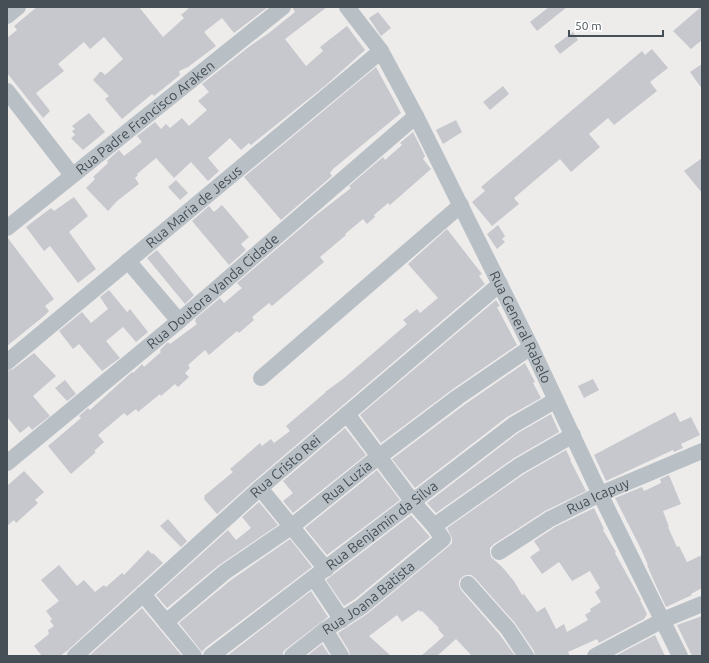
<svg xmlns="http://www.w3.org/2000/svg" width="709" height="663" font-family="Ubuntu,sans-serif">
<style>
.building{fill:#c6c8cd}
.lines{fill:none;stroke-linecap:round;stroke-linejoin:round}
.minor{stroke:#b8c0c6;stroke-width:16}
.labels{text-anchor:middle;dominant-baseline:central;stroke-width:3.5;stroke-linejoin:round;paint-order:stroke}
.street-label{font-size:14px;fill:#464f56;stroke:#fff}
</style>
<rect width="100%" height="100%" fill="#eeebeb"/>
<path class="building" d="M 37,7 L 139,7 L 163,37 L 184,18 L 181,15 L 190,7 L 268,7 L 234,33 L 222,18 L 204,32 L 216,46 L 188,67 L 179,71 L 180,75 L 154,96 L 152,94 L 122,119 L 105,99 L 109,96 L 93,80 L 100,72 L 102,72 L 105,75 L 123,59 L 104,37 L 90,49 L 84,42 L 58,64 L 64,71 L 36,93 L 50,111 L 43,118 L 7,73 L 7,38 L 17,30 L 14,26 Z
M 292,7 L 327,7 L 285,39 L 306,66 L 323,51 L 320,47 L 347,26 L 365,50 L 326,85 L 251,145 L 249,143 L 241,150 L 230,138 L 208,158 L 219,171 L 208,181 L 191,162 L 174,178 L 156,158 L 137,174 L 138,175 L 135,178 L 139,184 L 117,201 L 108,211 L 86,188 L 95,179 L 93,177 L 108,163 L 107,161 L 119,150 L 124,156 L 142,142 L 137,136 L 155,122 L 161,129 L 166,124 L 170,128 L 182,118 L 189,126 L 207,110 L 198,101 L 209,92 L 202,84 L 250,46 L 269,33 L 295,12 Z
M 549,7 L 567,7 L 537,31 L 530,22 Z
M 701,7 L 702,40 L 691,49 L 673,31 Z
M 378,12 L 391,28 L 381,36 L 369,18 Z
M 573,32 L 578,40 L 560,54 L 554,46 Z
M 652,49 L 668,68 L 650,82 L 657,91 L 614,125 L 608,118 L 589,134 L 600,147 L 571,172 L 560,159 L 514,198 L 519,204 L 492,226 L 472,202 L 485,191 L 481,187 L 642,51 L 645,55 Z
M 702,64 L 702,89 L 690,72 Z
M 376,67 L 401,113 L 333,169 L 330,173 L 332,176 L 281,220 L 244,177 Z
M 503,86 L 509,94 L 490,110 L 483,102 Z
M 89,113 L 105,132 L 83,150 L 71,138 L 75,135 L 72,131 L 75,129 L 72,126 Z
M 456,120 L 462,132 L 443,144 L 436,130 Z
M 413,132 L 425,156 L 423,159 L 431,169 L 390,205 L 388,203 L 374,215 L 375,217 L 367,224 L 363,219 L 345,234 L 346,235 L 320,257 L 324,262 L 272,306 L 269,303 L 252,317 L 254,320 L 239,333 L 237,331 L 209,355 L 205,350 L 188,365 L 190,368 L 185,373 L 189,377 L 178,387 L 175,384 L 161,396 L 160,394 L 138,412 L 136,409 L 127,416 L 124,413 L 98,435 L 104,442 L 94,451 L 96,452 L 71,474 L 48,446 L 81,418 L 79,416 L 88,408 L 90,410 L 132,372 L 133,373 L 142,364 L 144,367 L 153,359 L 161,352 L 160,350 L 168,342 L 170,344 L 197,324 L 195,321 L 196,318 L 220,298 L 224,303 L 242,288 L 237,283 L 315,216 L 351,188 L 349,186 L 383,157 L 385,160 L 402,145 L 400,143 Z
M 702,158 L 702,193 L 684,171 Z
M 176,180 L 188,193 L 180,200 L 168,187 Z
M 74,197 L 88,216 L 69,232 L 96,269 L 78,283 L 50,246 L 44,251 L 26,227 L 51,208 L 54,211 Z
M 222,205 L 249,237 L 241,244 L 246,250 L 229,265 L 192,221 L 209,206 L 214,212 Z
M 498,225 L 505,236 L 502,239 L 505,242 L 497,249 L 487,234 Z
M 447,229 L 482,274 L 479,276 L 485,284 L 254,481 L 217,514 L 204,499 L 205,497 L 204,496 L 233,472 L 230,469 L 260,443 L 262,446 L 271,439 L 274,443 L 290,431 L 286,426 L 326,392 L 325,392 L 343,379 L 407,324 L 403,320 L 417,309 L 420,313 L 438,298 L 408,264 Z
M 7,237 L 54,299 L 45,306 L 49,311 L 44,316 L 7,346 Z
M 157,250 L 194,295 L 185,304 L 147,258 Z
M 109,290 L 127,312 L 130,309 L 148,332 L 136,342 L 123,327 L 106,341 L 120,358 L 102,371 L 79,344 L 73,349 L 59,331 L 82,312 L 91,323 L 108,309 L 100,297 Z
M 496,300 L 500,306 L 497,307 L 517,345 L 453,389 L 381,443 L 360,415 Z
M 34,353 L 56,376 L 33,396 L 50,416 L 32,430 L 29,426 L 20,433 L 7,417 L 7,371 L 13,369 Z
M 525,363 L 535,382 L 533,383 L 541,398 L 507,417 L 415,488 L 392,459 L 464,405 Z
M 593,379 L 599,390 L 584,398 L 578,386 Z
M 65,380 L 76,394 L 67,401 L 55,388 Z
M 675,412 L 680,422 L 691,417 L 700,435 L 681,444 L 683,448 L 674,452 L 673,450 L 606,481 L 594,455 Z
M 551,414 L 559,432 L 514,458 L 436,513 L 427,503 L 518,433 Z
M 345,428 L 366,455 L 293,513 L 283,501 L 293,493 L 283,481 Z
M 566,450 L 571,460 L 570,460 L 586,491 L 545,511 L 494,544 L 490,548 L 490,553 L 491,557 L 503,568 L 514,581 L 522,595 L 524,594 L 537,612 L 545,607 L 556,629 L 564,624 L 567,632 L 588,620 L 585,615 L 591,611 L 590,609 L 601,602 L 595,592 L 600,588 L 590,571 L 572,581 L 559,562 L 542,574 L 530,557 L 540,550 L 534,541 L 555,527 L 594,508 L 604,529 L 603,530 L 616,552 L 615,553 L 641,600 L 640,600 L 647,614 L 644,619 L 599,643 L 597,639 L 568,652 L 570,656 L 535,656 L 534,651 L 515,623 L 475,578 L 471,575 L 466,575 L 462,577 L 459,581 L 459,586 L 461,590 L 500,635 L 515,656 L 472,656 L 456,639 L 437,656 L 421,656 L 444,636 L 438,629 L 439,628 L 422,611 L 420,612 L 419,610 L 402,622 L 397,615 L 369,636 L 391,656 L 350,656 L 349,651 L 338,633 L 367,614 L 449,546 L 452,543 L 452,538 L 447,528 L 524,474 Z
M 377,470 L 400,500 L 327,555 L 305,528 Z
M 24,471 L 44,492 L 35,500 L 38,503 L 16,523 L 14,520 L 7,526 L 7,486 Z
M 669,475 L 681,504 L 663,511 L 669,527 L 668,527 L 677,547 L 679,546 L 687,562 L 702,555 L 702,588 L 691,594 L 692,595 L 666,607 L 653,579 L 647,565 L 648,565 L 641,549 L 615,498 L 642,487 L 644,491 L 661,483 L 660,479 Z
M 259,502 L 278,525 L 219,565 L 167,608 L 156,595 L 228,530 L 236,540 L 251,528 L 242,517 Z
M 411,515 L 430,537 L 355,599 L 344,606 L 326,580 Z
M 168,519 L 187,541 L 181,547 L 160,526 Z
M 290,539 L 312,567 L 205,648 L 202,652 L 179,623 L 231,580 Z
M 148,550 L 152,554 L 153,553 L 163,563 L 67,651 L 60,656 L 42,656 L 34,646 L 49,634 L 48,630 L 54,626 L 50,621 L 52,619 L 46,611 L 59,601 L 41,580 L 59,565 L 77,586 L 84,580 L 95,592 L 104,585 L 106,587 L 122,573 L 124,575 Z
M 311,591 L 328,617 L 286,649 L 283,652 L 283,656 L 227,656 Z
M 142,608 L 182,656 L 89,656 Z
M 702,616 L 702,656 L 692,656 L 677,625 Z
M 655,635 L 665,656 L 615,656 Z
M 322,644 L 330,656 L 307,656 Z"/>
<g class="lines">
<g class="minor">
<path id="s1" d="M 347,7 L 381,51 L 416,116 L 531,347 L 600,494 L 680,656"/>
<path d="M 7,16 L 18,7"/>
<path d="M 7,91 L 72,175"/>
<path id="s2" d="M 7,228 L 283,7"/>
<path d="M 128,261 L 179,321"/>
<path id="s3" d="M 7,362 L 381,51"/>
<path d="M 261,378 L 461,205"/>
<path id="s4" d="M 7,463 L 179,321 L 416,116"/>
<path d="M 260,488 L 326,569"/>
<path d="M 434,526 L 519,466 L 573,435"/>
<path id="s5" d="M 499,552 L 550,519 L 600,494 L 702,451"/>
<path d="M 314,578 L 342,620"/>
<path d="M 468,584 L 508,629 L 526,656"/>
<path d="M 143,594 L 194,656"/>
<path id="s6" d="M 166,622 L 225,572 L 291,527 L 368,465 L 458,397 L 531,347"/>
<path d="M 325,630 L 341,656"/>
<path id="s7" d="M 75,656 L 260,488 L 500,284"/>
<path id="s8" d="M 211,656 L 513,425 L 556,400"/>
<path id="s9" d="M 292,656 L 325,630 L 361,607 L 443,539 L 434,526 L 413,502 L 347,414"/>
<path d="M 595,656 L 663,620 L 702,604"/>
</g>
</g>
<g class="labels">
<g class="street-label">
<text stroke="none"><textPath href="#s2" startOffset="177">Rua Padre Francisco Araken</textPath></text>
<text stroke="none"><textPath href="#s3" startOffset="243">Rua Maria de Jesus</textPath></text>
<text stroke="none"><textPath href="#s4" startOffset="268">Rua Doutora Vanda Cidade</textPath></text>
<text stroke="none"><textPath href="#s1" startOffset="365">Rua General Rabelo</textPath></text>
<text stroke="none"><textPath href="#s7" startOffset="283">Rua Cristo Rei</textPath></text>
<text stroke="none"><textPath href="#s6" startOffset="229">Rua Luzia</textPath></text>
<text stroke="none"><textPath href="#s5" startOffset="114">Rua Icapuy</textPath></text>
<text stroke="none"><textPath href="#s8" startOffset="215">Rua Benjamin da Silva</textPath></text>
<text stroke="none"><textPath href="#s9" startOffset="96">Rua Joana Batista</textPath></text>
</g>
</g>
<rect width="709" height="663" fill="none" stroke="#464f56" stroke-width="16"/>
<path d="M569 30v6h94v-6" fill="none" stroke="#464f56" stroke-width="2"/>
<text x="575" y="30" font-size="12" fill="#464f56" stroke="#ffffff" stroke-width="3" paint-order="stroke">50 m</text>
</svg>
